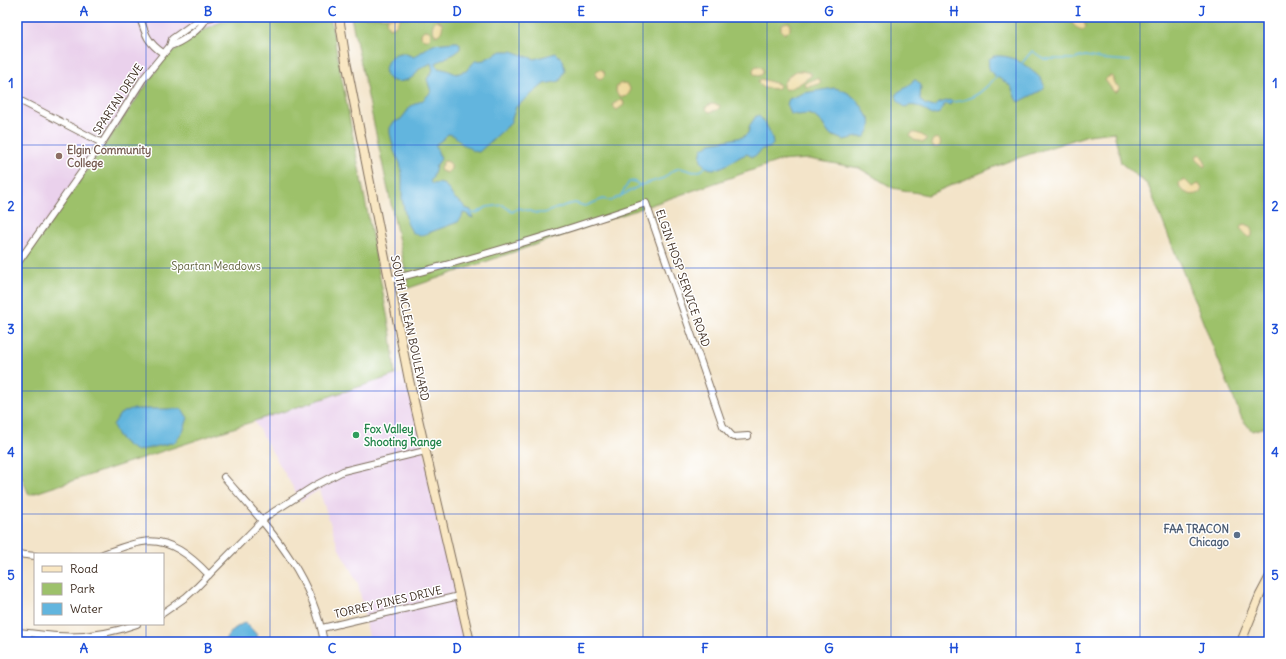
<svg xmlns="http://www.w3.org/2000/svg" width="1286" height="659" font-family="Delius,sans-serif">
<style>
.built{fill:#ead1ec}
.green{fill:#9dc16b;stroke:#6c7644}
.sand{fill:#eeda9e;stroke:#94825e}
.water{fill:#62b5de;stroke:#4e707e}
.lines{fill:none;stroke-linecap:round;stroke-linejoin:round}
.stream{stroke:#62b5de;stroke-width:1.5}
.minor-casing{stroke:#7b6b5a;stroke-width:8}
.secondary-casing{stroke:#7b6b5a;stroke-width:10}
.minor{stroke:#fff;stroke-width:6}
.secondary{stroke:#f9e7c3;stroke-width:8}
.grid{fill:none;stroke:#1d4ed8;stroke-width:1;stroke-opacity:0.55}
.education-dot{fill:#8d6e63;stroke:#fff;stroke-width:1.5}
.leisure-dot{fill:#2e9e5b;stroke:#fff;stroke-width:1.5}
.service-dot{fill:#5c6f8a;stroke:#fff;stroke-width:1.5}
.labels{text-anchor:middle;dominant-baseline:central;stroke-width:3;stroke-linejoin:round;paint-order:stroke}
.street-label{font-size:11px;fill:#3b2a1e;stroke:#fff}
.education-label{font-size:11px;font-weight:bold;fill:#785e54;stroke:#fff;text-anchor:start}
.park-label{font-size:11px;fill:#5d5f39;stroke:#fff}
.leisure-label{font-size:11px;font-weight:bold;fill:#27864d;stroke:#fff;text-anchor:start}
.service-label{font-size:11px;font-weight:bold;fill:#4e5e75;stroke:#fff;text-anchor:end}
.neatline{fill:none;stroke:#1d4ed8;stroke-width:1.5}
.grid-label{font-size:13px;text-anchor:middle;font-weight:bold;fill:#1d4ed8}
</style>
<rect width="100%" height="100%" fill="#fff"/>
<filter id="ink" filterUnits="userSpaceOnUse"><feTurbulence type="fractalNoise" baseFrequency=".025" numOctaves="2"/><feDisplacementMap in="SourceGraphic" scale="8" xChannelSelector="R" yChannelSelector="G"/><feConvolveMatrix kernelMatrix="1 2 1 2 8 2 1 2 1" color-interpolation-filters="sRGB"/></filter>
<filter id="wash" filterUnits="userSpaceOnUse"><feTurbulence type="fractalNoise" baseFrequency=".012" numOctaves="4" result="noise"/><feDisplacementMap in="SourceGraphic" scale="16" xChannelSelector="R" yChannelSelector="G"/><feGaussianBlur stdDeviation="0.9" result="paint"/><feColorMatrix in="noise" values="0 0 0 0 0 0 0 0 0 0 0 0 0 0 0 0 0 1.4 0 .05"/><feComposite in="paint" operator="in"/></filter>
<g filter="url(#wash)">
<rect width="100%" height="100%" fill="#f3e4c9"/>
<path class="built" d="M 17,17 L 245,17 L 17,276 Z
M 406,372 L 468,642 L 370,642 L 358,583 L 339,549 L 319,490 L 301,501 L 254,421 Z"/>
<path class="green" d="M 237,17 L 330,17 L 391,335 L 395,375 L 29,495 L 17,465 L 17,270 L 163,61 C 187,38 204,26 237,17 Z
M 351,17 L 1269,17 L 1269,426 L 1252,431 L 1242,419 L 1148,185 L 1121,163 L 1114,132 L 1088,135 L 1009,161 L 928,195 L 893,188 L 859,168 L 809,159 L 779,161 L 409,288 Z"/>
<path class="sand" d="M 388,17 L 400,17 L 400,18 C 398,23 396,27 389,28 L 386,22 Z
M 1073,17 L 1082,18 L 1086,27 L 1084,30 C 1078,30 1072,25 1071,20 Z
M 437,20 L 442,23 C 443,28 442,32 438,35 L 435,35 L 432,28 L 434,22 Z
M 789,22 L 790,24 L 790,30 L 784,34 L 781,30 L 781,25 L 784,23 Z
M421 35a5 5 0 1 1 10 0a5 5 0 1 1-10 0Z
M753 71a5 5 0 1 1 10 0a5 5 0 1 1-10 0Z
M595.5 74a4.5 4.5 0 1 1 9 0a4.5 4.5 0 1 1-9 0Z
M 796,71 L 802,71 L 811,73 L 811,76 L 798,85 L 786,90 L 783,87 L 783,83 L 792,73 Z
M 1112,76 L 1114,83 L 1119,87 L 1119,89 L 1116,92 L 1114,92 L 1105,80 L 1108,77 Z
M 817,78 L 821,81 L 819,84 L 808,87 L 804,85 L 805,83 Z
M 761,79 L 779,84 L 780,87 L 777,89 L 764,88 L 759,84 L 758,81 Z
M616 90a7 7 0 1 1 14 0a7 7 0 1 1-14 0Z
M 621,99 L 623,100 L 624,105 L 617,110 L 614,108 L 612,105 Z
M 711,104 L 719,105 L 720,107 L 717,110 L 709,112 L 706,109 L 707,106 Z
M 912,133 C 916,132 925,136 927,139 L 924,142 L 914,140 L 910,136 Z
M931.5 143a4.5 4.5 0 1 1 9 0a4.5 4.5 0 1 1-9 0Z
M 1200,154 L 1205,161 L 1205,166 L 1204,167 L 1196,160 L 1196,156 Z
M 444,161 L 449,162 L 451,165 L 451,169 L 447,173 L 441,171 L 440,168 Z
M 1182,180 L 1186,181 L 1192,187 L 1196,185 L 1199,184 L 1202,189 L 1201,192 C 1193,197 1186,194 1180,188 L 1179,183 Z
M 1245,224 L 1252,227 L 1252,235 L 1251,237 L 1248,237 L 1240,228 L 1242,225 Z"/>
<path class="water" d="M 454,42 L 458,42 L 460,44 L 460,49 L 453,54 L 436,63 L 438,68 L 447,70 L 456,74 L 466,71 L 475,61 L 484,60 L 499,52 L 502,51 L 512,51 L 534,59 L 556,53 L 563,60 L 565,70 L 560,81 L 544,84 L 516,107 L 510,124 L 479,152 C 471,152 469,146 462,144 C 457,139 456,135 448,134 L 442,140 L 436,144 L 436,147 L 441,159 L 436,166 L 433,177 L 430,182 L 432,184 C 445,182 446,185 452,195 C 455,201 460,199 465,208 L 471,210 L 473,218 L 468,216 L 468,214 L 463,213 L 462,217 L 458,222 L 420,236 L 412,232 L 407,223 L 402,199 L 402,175 L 400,163 L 394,151 L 390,133 L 390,128 L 393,123 L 401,119 L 411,106 L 423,100 L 431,92 L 427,79 L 433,70 L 431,63 L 418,70 C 417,74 411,79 407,80 C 376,90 381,51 404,53 C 407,54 411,56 414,57 L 433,44 Z
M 994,56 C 1010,55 1019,60 1031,70 C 1037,75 1041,77 1044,85 L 1042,90 L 1021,101 L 1018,102 C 1014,98 1014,92 1011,87 C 1003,77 985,77 989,59 Z
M 913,80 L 916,80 L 921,85 L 920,99 L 924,104 L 934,107 L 939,103 L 950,100 L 952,102 L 950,105 L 947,104 L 944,105 L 940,113 L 932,115 C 924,110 916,102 905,107 C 899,103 897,101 896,94 C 902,88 910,88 913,80 Z
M 834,88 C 847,90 855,97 863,108 C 865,112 866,116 870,118 C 871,127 870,130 865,137 L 858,137 L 843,140 L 829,134 L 822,123 L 814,116 L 808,114 L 799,115 L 791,114 C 787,108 786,105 789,99 L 804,93 Z
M 756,116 L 759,116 C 766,123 772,133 773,144 C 770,149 768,148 762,149 L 757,155 L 752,157 L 747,154 L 742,156 C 732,161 715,175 705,166 C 699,161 700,156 702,149 L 711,143 L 743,137 L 748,133 L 750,125 Z
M 131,409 L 182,409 L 188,418 L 183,432 L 175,442 L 137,451 C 125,445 117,438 113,425 L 120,414 Z
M 245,622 L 257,635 L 258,642 L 223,642 L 234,629 Z"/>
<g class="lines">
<path class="stream" d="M 1022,63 L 1032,51 L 1044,59 L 1074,59 L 1085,56 L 1102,59 L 1130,61
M 952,102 C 974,100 982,92 997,76
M 621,195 L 629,182 L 633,181 L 640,185
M 470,213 L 477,213 L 487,207 L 503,205 L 512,212 L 519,208 L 536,213 L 544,213 L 566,205 L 575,203 L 585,206 L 603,199 L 611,201 L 641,185 L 664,178 L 672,171 L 680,168 L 694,172 L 702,170 L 706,166"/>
</g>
</g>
<g filter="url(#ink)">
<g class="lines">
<defs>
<path id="minor" d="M 140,17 C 145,34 148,43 163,53
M 170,46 C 181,43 201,29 206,19
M 17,99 L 102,143
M 17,264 L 102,143 L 143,79 L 170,46 L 172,39 L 200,19 L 212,17
M 389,280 C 476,258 561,232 646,203 L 723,426 L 733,437 L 748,436
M 224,477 C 269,529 311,571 324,642
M 17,554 L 35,556
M 103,554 C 115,550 129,544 142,542 C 169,537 192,557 209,575
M 163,613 L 186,597 L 197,587 L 267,516 L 314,486 L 343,471 L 425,451
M 322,628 L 459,596
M 17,632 C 30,633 44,635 57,636 C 84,638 112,633 137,624"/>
<path id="secondary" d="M 339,17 L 346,61 L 409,380 L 470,642
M 1241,642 L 1260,595 L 1269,578"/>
</defs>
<use href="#minor" class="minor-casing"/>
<use href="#secondary" class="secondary-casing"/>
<use href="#minor" class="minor"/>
<use href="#secondary" class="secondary"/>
</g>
</g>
<path class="grid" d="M 146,17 L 146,554M 270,17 L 270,642M 395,17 L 395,642M 519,17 L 519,642M 643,17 L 643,642M 767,17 L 767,642M 891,17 L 891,642M 1016,17 L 1016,642M 1140,17 L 1140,642M 17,145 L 1269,145M 17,268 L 1269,268M 17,391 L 1269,391M 17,514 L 1269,514M 146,624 L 146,642"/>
<circle class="education-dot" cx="59" cy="156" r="4"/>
<circle class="leisure-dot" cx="356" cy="435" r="4"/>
<circle class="service-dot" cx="1237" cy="535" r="4"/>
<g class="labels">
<g class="street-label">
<text transform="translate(118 99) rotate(-57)">SPARTAN DRIVE</text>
<text transform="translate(683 278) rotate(71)">ELGIN HOSP SERVICE ROAD</text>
<text transform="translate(410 328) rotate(78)">SOUTH MCLEAN BOULEVARD</text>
<text transform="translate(388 602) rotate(-13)">TORREY PINES DRIVE</text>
</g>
<g class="education-label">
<text x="67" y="150">Elgin Community<tspan x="67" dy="13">College</tspan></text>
</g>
<g class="park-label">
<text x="216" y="266">Spartan Meadows</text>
</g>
<g class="leisure-label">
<text x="364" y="429">Fox Valley<tspan x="364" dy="13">Shooting Range</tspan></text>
</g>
<g class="service-label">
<text x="1229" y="529">FAA TRACON<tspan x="1229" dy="13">Chicago</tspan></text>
</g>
</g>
<rect width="1286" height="659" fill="none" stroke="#fff" stroke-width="44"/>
<rect x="34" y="553" width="130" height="72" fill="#ffffff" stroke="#b1aaa5"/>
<rect x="42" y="566" width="20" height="6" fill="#f9e7c3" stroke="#b1aaa5"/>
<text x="70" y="573" font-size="12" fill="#3b2a1e">Road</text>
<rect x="42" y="583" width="20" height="12" fill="#9dc16b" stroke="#b1aaa5"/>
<text x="70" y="593" font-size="12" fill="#3b2a1e">Park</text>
<rect x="42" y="603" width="20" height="12" fill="#62b5de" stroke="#b1aaa5"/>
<text x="70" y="613" font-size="12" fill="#3b2a1e">Water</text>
<rect x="22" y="22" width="1242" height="615" class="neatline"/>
<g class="grid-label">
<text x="84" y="16">A</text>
<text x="208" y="16">B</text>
<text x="332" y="16">C</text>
<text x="457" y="16">D</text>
<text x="581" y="16">E</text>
<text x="705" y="16">F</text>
<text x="829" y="16">G</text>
<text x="954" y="16">H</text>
<text x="1078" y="16">I</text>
<text x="1202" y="16">J</text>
<text x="11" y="88">1</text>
<text x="1275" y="88">1</text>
<text x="11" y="211">2</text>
<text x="1275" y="211">2</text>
<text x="11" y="334">3</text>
<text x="1275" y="334">3</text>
<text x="11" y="457">4</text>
<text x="1275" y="457">4</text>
<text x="11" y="580">5</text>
<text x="1275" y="580">5</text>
<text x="84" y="653">A</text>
<text x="208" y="653">B</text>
<text x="332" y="653">C</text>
<text x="457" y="653">D</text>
<text x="581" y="653">E</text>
<text x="705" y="653">F</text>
<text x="829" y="653">G</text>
<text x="954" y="653">H</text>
<text x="1078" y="653">I</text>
<text x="1202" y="653">J</text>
</g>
</svg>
